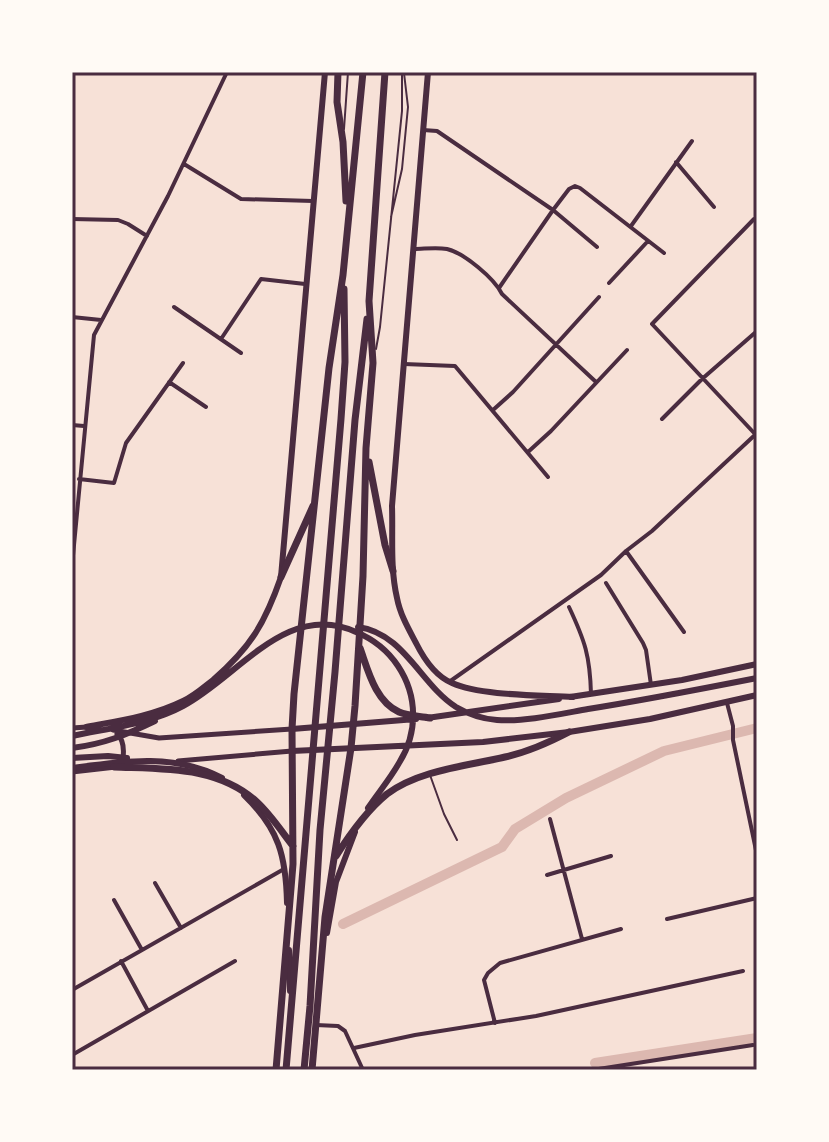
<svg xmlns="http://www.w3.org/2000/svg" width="829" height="1142" font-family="Figtree,sans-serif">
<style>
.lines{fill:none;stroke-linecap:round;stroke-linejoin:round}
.canal{stroke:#dcb8b0;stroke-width:10}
.service{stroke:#4a2c40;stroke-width:2}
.minor{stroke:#4a2c40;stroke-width:4}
.tertiary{stroke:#4a2c40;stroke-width:5}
.secondary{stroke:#4a2c40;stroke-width:6}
.primary{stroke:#4a2c40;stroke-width:7}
.neatline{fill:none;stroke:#4a2c40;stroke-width:3}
</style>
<rect width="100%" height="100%" fill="#f7e1d7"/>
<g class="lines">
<path class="canal" d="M 343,924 L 502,847 L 515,829 L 566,798 L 664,751 L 757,728
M 595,1063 L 757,1038"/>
<path class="service" d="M 344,129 L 348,72
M 391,217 L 402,169 L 408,107 L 404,73
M 376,349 L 380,327 L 402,111 L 402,72
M 430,775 L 444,814 L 457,840"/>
<path class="minor" d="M 423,130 L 437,131 L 553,210 L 569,189 L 575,186 L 580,188 L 664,253
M 676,162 L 714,207
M 184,164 L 241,199 L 313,201
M 72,219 L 118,220 L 128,224 L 147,236
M 754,219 L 652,324 L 755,434
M 631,226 L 692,141
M 414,249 C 424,249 436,247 447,249 C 464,253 494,278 502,294 L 596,382
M 609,283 L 648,241
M 499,288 L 553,210 L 597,247
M 174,307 L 241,353
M 72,317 L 101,320
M 221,339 L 261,279 L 305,284
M 404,364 L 455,366 L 548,477
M 169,382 L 206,407
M 493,410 L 513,392 L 599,297
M 662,419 L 702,379 L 757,331
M 72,425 L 84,426
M 528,452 L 551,431 L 627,350
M 79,479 L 114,483 L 126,443 L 183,363
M 626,551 L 684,632
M 72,566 L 94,335 L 168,196 L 227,72
M 606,583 L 643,643 L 646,650 L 651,685
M 569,607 C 585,641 590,656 591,694
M 449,682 L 601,575 L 626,551 L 652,531 L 757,433
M 727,703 L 733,726 L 733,740 L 757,855
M 550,819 L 582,939
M 547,875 L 611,856
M 155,883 L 181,928
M 114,900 L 142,950
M 667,919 L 757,898
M 121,961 L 148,1011
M 72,990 L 284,869
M 495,1023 L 484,980 L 488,973 L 500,963 L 621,929
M 316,1025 L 338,1026 L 345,1031 L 363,1070
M 354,1048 L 415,1035 L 536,1016 L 743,971
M 72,1055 L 235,961
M 592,1070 L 753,1045"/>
<path class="tertiary" d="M 72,728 L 87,727
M 113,730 L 159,738 L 292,729
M 117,734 C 124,740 124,750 123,758
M 178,761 L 292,751
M 72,772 L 116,767"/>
<path class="secondary" d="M 428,72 L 392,506 C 393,536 390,568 397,598 C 400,614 408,628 416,643 C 424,659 435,676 452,683 C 481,696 540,695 573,697
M 358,627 C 404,633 421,685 456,707 C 468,714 483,719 497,720 C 525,722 560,714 588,709 C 645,700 701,689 757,678
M 570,697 L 682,680 L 757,664
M 427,718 L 559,699
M 86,727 C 118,721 153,716 183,701 C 194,696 204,687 213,680 C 251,647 265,623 281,577 L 325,72
M 292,729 L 416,719
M 72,736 C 109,728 150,724 183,706 C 238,677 287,600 356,632 C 373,639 388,651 398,666 C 418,696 418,733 399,763 C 390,779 378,793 368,808
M 72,748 C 104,744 126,735 155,721
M 292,751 L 483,742 L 569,732 L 650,719 L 757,695
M 72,758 L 108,756 L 127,758
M 72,768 C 123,761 175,753 222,778
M 244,795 C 279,829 286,856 287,903
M 327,933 L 336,882 L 355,832
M 289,950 L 290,991"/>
<path class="primary" d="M 338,72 L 337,102 L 343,142 L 346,201
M 369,462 L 385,545 L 393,571
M 281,577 L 313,506
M 360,648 C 368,670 375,701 399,712 C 408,716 420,716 430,718
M 114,767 C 164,769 218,766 257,802 C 271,815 282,832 293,846
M 336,856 C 350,834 366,811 387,794 C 419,770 467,766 505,757 C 528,752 548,743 569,732
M 276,1070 L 293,864 L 292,729 L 294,694 L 329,368 L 343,275 L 363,72
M 286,1070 L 341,419 L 345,362 L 344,289
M 304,1070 L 310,1006 L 320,830 L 335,672 L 355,420 L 367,319
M 312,1070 L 325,917 L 351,748 L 355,706 L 363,576 L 366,448 L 373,363 L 369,301 L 385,72"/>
</g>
<rect width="829" height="1142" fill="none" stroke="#fffaf5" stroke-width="148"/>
<rect x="74" y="74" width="681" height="994" class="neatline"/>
</svg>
